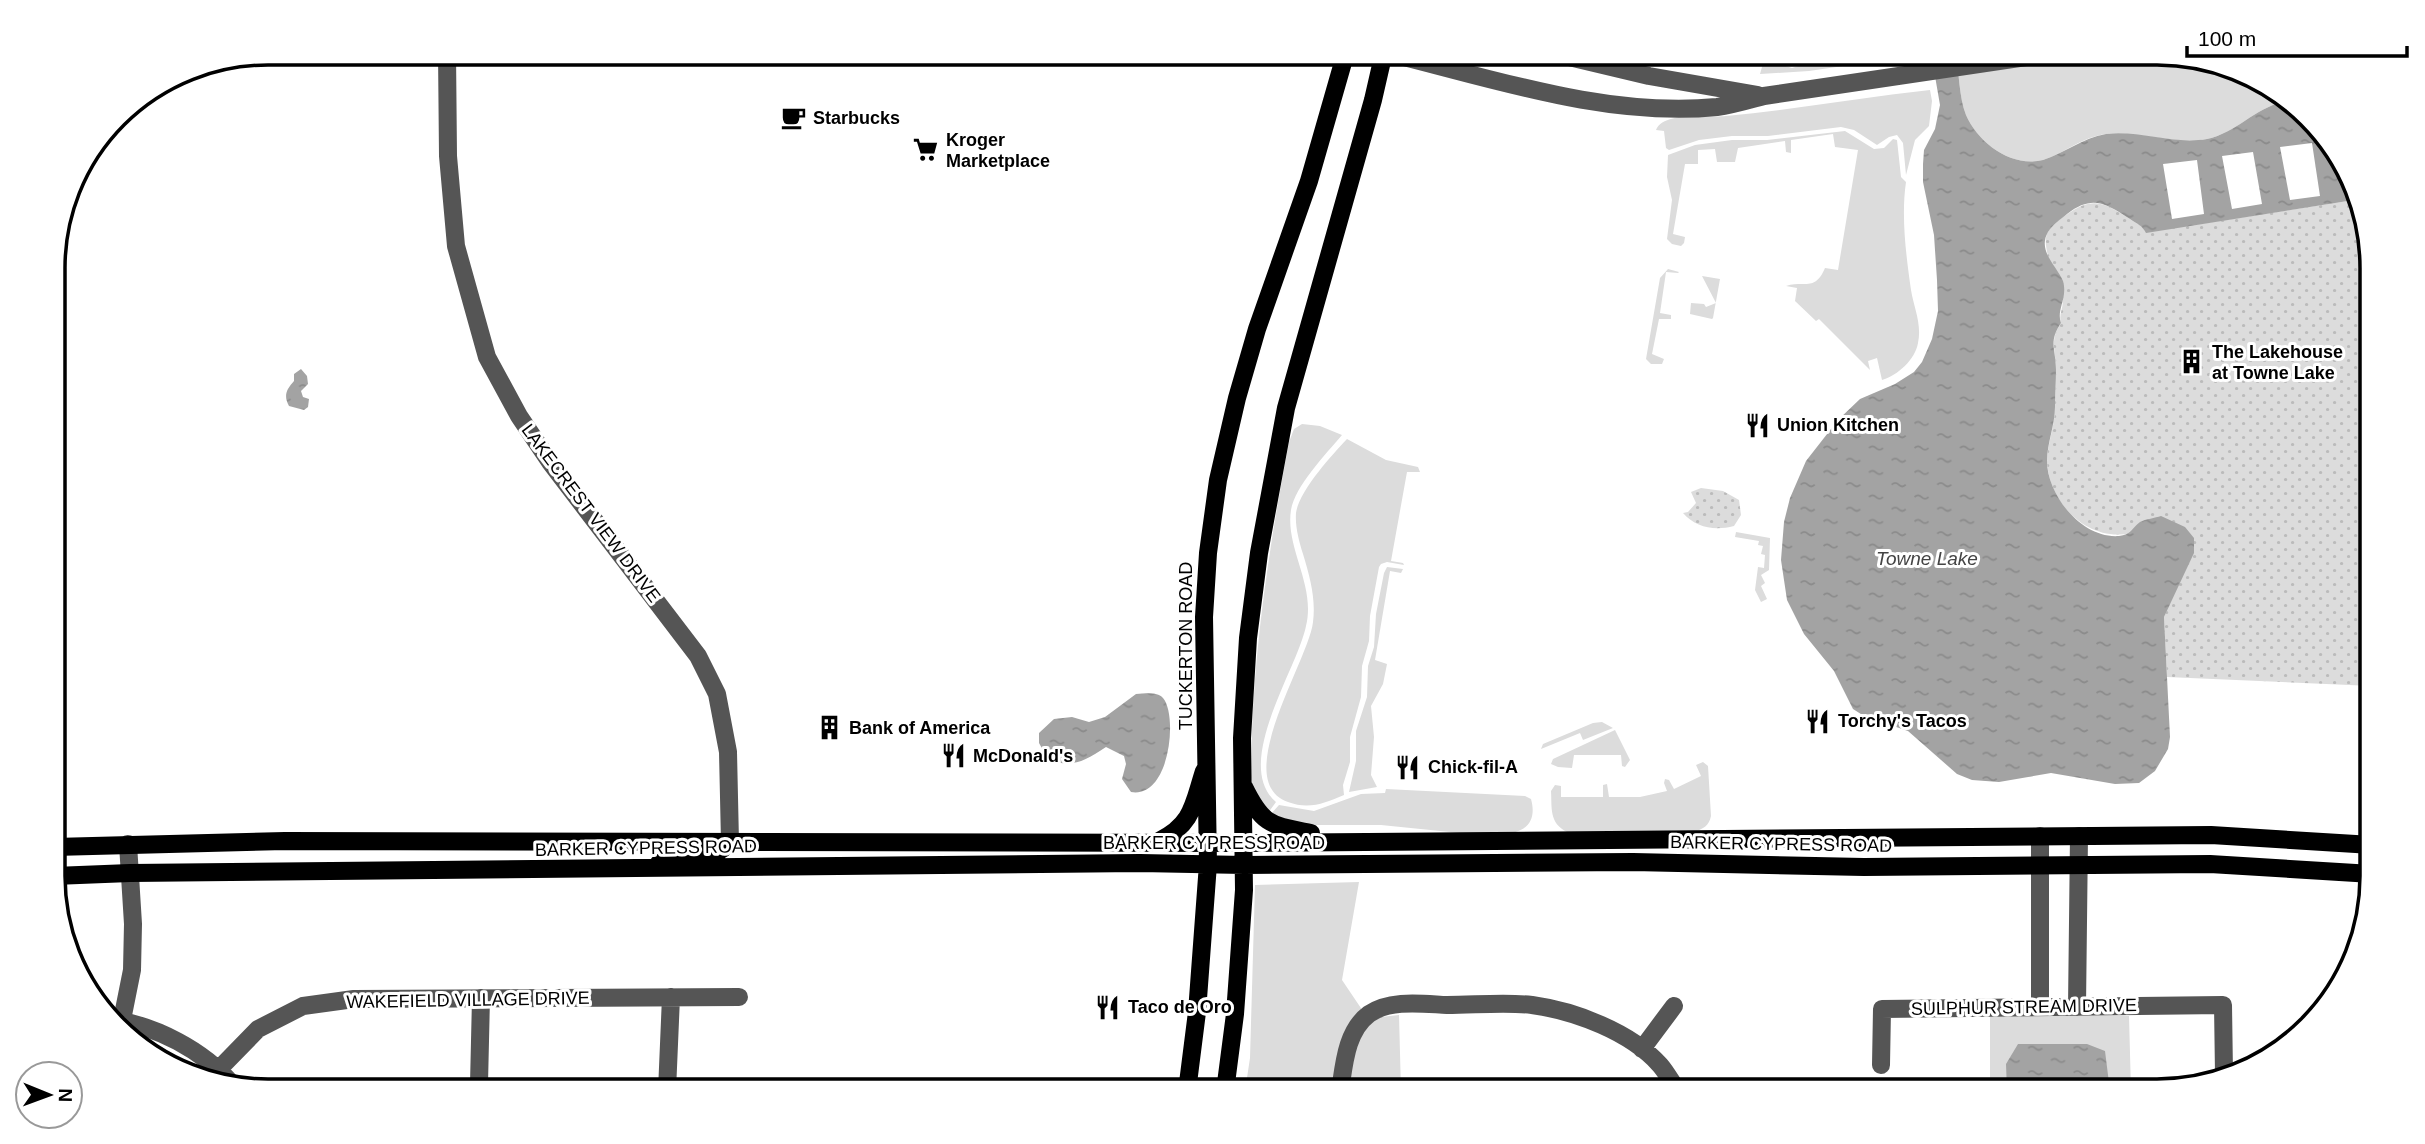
<svg xmlns="http://www.w3.org/2000/svg" width="2425" height="1144" font-family="Helvetica,sans-serif">
<style>
.grass{fill:#dcdcdc}
.park{fill:url(#park-dots)}
.water{fill:url(#water-ripples)}
.pier{fill:#fff}
.lines{fill:none;stroke-linecap:round;stroke-linejoin:round}
.minor{stroke:#555;stroke-width:18}
.major{stroke:#000;stroke-width:18}
.labels{text-anchor:middle;dominant-baseline:central;stroke-width:6;stroke-linejoin:round;paint-order:stroke}
.poi-label{font-size:18px;font-weight:bold;fill:#000;stroke:#fff;text-anchor:start}
.street-label{font-size:18px;fill:#000;stroke:#fff}
.water-label{font-size:19px;font-style:italic;fill:#444;stroke:#fff}
.rim{fill:none;stroke:#000;stroke-width:3.5}
</style>
<defs>
<pattern id="park-dots" width="8" height="8" patternUnits="userSpaceOnUse" patternTransform="scale(1.75)"><rect width="8" height="8" fill="#dcdcdc"/><path d="M2 2h.1M6 6h.1" fill="none" stroke="#bbb" stroke-width="1.8" stroke-linecap="round"/></pattern>
<pattern id="water-ripples" width="26" height="14" patternUnits="userSpaceOnUse" patternTransform="scale(1.75)"><rect width="26" height="14" fill="#a3a3a3"/><path d="M2 4q2-2 4 0t4 0M15 11q2-2 4 0t4 0" fill="none" stroke="#8b8b8b"/></pattern>
</defs>
<rect width="100%" height="100%" fill="#fff"/>
<path class="grass" d="M 1777,52 L 1797,53 L 1785,59 L 1782,65 L 1792,68 L 1817,60 L 1848,61 L 1866,53 L 1897,53 L 1898,58 L 1809,71 L 1760,74 L 1764,60 Z
M 1956,53 L 2157,53 L 2240,69 L 2283,102 C 2255,108 2236,133 2207,139 C 2173,145 2140,131 2106,134 C 2082,137 2065,153 2043,160 C 2012,168 1978,143 1966,115 C 1959,97 1959,72 1956,53 Z
M 1930,90 L 1932,101 L 1929,126 L 1915,140 L 1906,175 L 1903,143 L 1897,135 L 1889,137 L 1877,145 L 1854,130 L 1841,127 L 1768,136 L 1732,136 L 1699,140 L 1669,150 L 1666,148 L 1664,131 L 1656,130 C 1664,111 1707,118 1726,116 C 1794,110 1862,97 1930,90 Z
M 1845,131 L 1874,149 L 1884,148 L 1893,139 L 1897,140 L 1901,177 L 1906,182 C 1901,216 1906,255 1911,290 C 1914,308 1922,324 1918,343 C 1915,360 1898,375 1882,380 L 1877,358 L 1868,361 L 1870,370 L 1819,319 L 1816,321 L 1795,301 L 1797,288 L 1786,286 C 1804,280 1815,292 1825,268 L 1838,270 L 1858,150 L 1835,147 L 1833,134 L 1791,140 L 1791,153 L 1786,152 L 1785,141 L 1738,148 L 1735,162 L 1717,162 L 1715,149 L 1698,150 L 1698,164 L 1685,164 L 1673,234 L 1685,237 L 1684,243 L 1681,246 L 1672,244 L 1667,239 L 1672,200 L 1667,177 L 1668,155 L 1695,145 L 1732,140 L 1767,140 Z
M 1668,269 L 1679,272 L 1678,273 L 1666,272 L 1660,313 L 1671,315 L 1671,319 L 1659,319 L 1652,354 L 1664,359 L 1662,364 L 1651,364 L 1646,359 L 1660,278 Z
M 1702,276 L 1720,279 L 1713,318 L 1712,319 L 1690,314 L 1691,303 L 1704,304 L 1706,307 L 1716,303 Z
M 1302,424 L 1320,426 L 1342,435 C 1326,454 1295,486 1291,510 C 1285,548 1316,585 1306,626 C 1297,670 1232,764 1276,802 L 1268,813 L 1253,789 L 1251,778 C 1251,665 1268,552 1289,442 L 1294,429 Z
M 1347,439 L 1386,460 L 1418,467 L 1420,472 L 1407,472 L 1391,561 L 1403,563 L 1404,565 L 1387,562 L 1381,564 L 1379,567 L 1370,616 L 1369,641 L 1362,666 L 1361,697 L 1350,737 L 1350,762 L 1343,785 L 1344,795 C 1325,803 1309,810 1288,802 C 1229,781 1309,660 1313,622 C 1316,599 1310,577 1303,554 C 1299,541 1295,527 1296,513 C 1299,491 1332,455 1347,439 Z
M 1736,532 L 1770,538 L 1769,570 L 1761,575 L 1765,583 L 1761,586 L 1767,599 L 1761,602 L 1755,590 L 1758,567 L 1764,568 L 1765,555 L 1761,554 L 1763,546 L 1758,545 L 1759,541 L 1735,537 Z
M 1387,567 L 1403,569 L 1401,573 L 1390,571 L 1375,660 L 1387,664 L 1383,684 L 1371,706 L 1374,737 L 1371,775 L 1377,787 L 1349,792 L 1356,761 L 1356,731 L 1367,697 L 1368,666 L 1374,647 L 1376,614 L 1384,573 Z
M 1602,722 L 1613,728 L 1583,740 L 1580,733 L 1541,749 L 1543,744 L 1593,723 Z
M 1615,730 L 1630,760 L 1625,767 L 1622,766 L 1621,755 L 1574,755 L 1572,768 L 1558,767 L 1551,764 L 1553,759 Z
M 1703,762 L 1708,766 L 1711,816 C 1709,826 1703,829 1693,832 L 1567,832 C 1549,823 1552,808 1551,791 L 1555,785 L 1561,786 L 1561,797 L 1603,797 L 1603,785 L 1607,784 L 1609,797 L 1640,797 L 1667,791 L 1664,783 L 1665,779 L 1669,780 L 1674,789 L 1701,776 L 1696,765 Z
M 1386,789 L 1525,796 L 1531,799 C 1536,817 1530,830 1511,833 L 1460,833 L 1381,825 L 1297,825 L 1270,815 L 1279,805 L 1314,811 L 1361,794 L 1385,793 Z
M 1359,882 L 1342,980 L 1371,1023 L 1381,1017 L 1399,1015 L 1401,1091 L 1245,1091 L 1250,1058 L 1255,885 Z
M 1990,1015 L 2129,1016 L 2131,1091 L 1990,1091 Z"/>
<path class="park" d="M 2354,200 L 2371,240 L 2372,686 L 2167,677 L 2164,617 L 2172,597 L 2131,533 C 2089,543 2049,504 2047,462 C 2047,444 2055,426 2055,408 C 2055,395 2056,382 2056,370 C 2056,351 2049,340 2061,323 C 2058,313 2065,307 2062,297 C 2058,282 2041,248 2047,234 C 2050,226 2059,220 2066,215 C 2093,195 2105,203 2130,219 C 2137,224 2142,225 2147,232 Z
M 1701,488 L 1723,491 L 1739,500 L 1741,515 L 1734,526 C 1715,531 1696,528 1683,513 L 1688,512 L 1696,503 L 1691,492 Z"/>
<path class="water" d="M 1931,53 L 1956,53 C 1959,72 1959,97 1966,115 C 1978,143 2012,168 2043,160 C 2065,153 2082,138 2106,134 C 2140,130 2173,145 2207,139 C 2236,133 2255,108 2283,102 L 2328,137 L 2354,200 L 2146,233 C 2142,225 2137,224 2130,219 C 2106,204 2093,194 2067,214 C 2061,219 2052,225 2048,232 C 2037,251 2057,266 2063,281 C 2068,298 2056,310 2061,323 C 2048,342 2056,349 2056,370 C 2056,382 2055,395 2055,407 C 2055,425 2047,443 2047,461 C 2047,495 2082,539 2119,536 C 2131,535 2132,528 2140,522 C 2146,519 2155,518 2161,516 L 2185,527 L 2194,538 L 2194,553 L 2164,617 L 2170,737 L 2168,749 L 2155,771 L 2139,783 L 2115,784 L 2051,773 L 1999,782 L 1972,780 L 1957,774 L 1908,731 L 1864,716 L 1853,709 L 1834,671 L 1804,634 L 1787,600 L 1781,560 L 1784,522 L 1790,498 L 1806,461 L 1838,420 L 1860,399 L 1895,384 L 1914,372 L 1922,362 L 1932,339 L 1938,311 L 1937,280 L 1934,235 L 1923,182 L 1923,164 L 1924,150 L 1935,129 L 1940,105 Z
M 301,369 L 307,376 L 308,384 L 301,391 L 303,397 L 309,399 L 308,407 L 304,410 L 289,406 C 283,395 287,389 294,381 L 294,374 Z
M 1136,694 C 1145,694 1156,691 1163,698 C 1178,715 1170,799 1131,792 L 1122,779 L 1126,764 L 1124,756 L 1106,747 C 1084,761 1076,767 1049,761 L 1039,743 L 1039,733 L 1054,719 L 1072,717 L 1089,722 L 1105,717 Z
M 2018,1044 L 2087,1044 L 2105,1051 L 2110,1091 L 2007,1091 L 2006,1064 Z"/>
<path class="pier" d="M 2312,143 L 2320,196 L 2290,200 L 2280,147 Z
M 2253,152 L 2262,204 L 2232,209 L 2222,156 Z
M 2197,160 L 2204,214 L 2172,219 L 2163,164 Z"/>
<g class="lines">
<path class="minor" d="M 447,52 L 448,156 L 456,246 L 487,357 L 519,416 L 550,462 L 698,656 L 717,694 L 728,752 L 730,842
M 1384,52 C 1491,78 1606,118 1717,107 C 1733,105 1749,100 1764,96 L 2060,52
M 1548,52 L 1649,76 L 1758,95
M 2040,836 L 2040,1007
M 2077,1007 L 2079,836
M 112,1019 C 156,1026 203,1050 232,1084
M 122,1020 L 132,970 L 133,924 L 128,844
M 1642,1049 L 1674,1006
M 1881,1065 L 1882,1009 L 2223,1005 L 2224,1073
M 219,1069 L 258,1029 L 303,1006 L 354,999 L 739,997
M 479,1084 L 481,998
M 667,1091 L 671,997
M 1340,1091 C 1344,1065 1346,1031 1369,1014 C 1390,999 1424,1004 1447,1005 C 1475,1005 1505,1002 1532,1005 C 1575,1011 1631,1032 1660,1065 C 1667,1073 1672,1083 1678,1091"/>
<path class="major" d="M 1244,787 C 1263,826 1271,825 1311,833
M 1159,841 C 1193,824 1193,805 1204,771
M 54,847 L 285,841 L 1243,843 L 2211,835 L 2372,845
M 659,863 C 668,861 678,857 687,856 C 705,854 717,857 730,842
M 54,876 L 130,873 L 1140,863 L 1244,865 L 1633,862 L 1864,867 L 2210,864 L 2372,874
M 1187,1091 L 1197,1012 L 1208,864 L 1204,617 L 1208,553 L 1218,480 L 1237,398 L 1257,329 L 1309,181 L 1346,52
M 1225,1091 L 1235,1014 L 1244,890 L 1242,738 L 1248,638 L 1259,553 L 1286,408 L 1373,100 L 1384,52"/>
</g>
<defs>
<symbol id="cafe-bare" viewBox="-9 -9 18 18"><path d="M-5.5-4.5H6V0H3Q3 3.5 0 3.5H-2.5Q-5.5 3.5-5.5 0ZM3-3.2v2h1.7v-2ZM-6 4.5H4V6H-6Z" fill="#000" stroke="#fff" stroke-width="2.5" paint-order="stroke"/></symbol>
<symbol id="supermarket-bare" viewBox="-9 -9 18 18"><path d="M-6-5.5h2.5l.6 2H6L4.5 2H-2.5L-4.4-4H-6ZM-1.5 3.2a1.3 1.3 0 1 0 .1 0ZM3 3.2a1.3 1.3 0 1 0 .1 0Z" fill="#000" stroke="#fff" stroke-width="2.5" paint-order="stroke"/></symbol>
<symbol id="building-bare" viewBox="-9 -9 18 18"><path d="M-4-6H4V6H1V3H-1V6H-4ZM-2.5-4.3h1.7v1.8h-1.7ZM.8-4.3h1.7v1.8H.8ZM-2.5-1h1.7V.8h-1.7ZM.8-1h1.7V.8H.8Z" fill="#000" stroke="#fff" stroke-width="2.5" paint-order="stroke"/></symbol>
<symbol id="restaurant-bare" viewBox="-9 -9 18 18"><path d="M-5-6h1v4h1v-4h1v4h1v-4h1v5L-1.5 .5V6h-2V.5L-5-1ZM5-6V6H3V1.5H1.5Q1.5-4 5-6Z" fill="#000" stroke="#fff" stroke-width="2.5" paint-order="stroke"/></symbol>
</defs>
<g fill-rule="evenodd">
<use href="#cafe-bare" x="776" y="100" width="35" height="35"/>
<use href="#supermarket-bare" x="908" y="132" width="35" height="35"/>
<use href="#building-bare" x="2174" y="344" width="35" height="35"/>
<use href="#restaurant-bare" x="1740" y="408" width="35" height="35"/>
<use href="#restaurant-bare" x="1800" y="704" width="35" height="35"/>
<use href="#building-bare" x="812" y="710" width="35" height="35"/>
<use href="#restaurant-bare" x="936" y="738" width="35" height="35"/>
<use href="#restaurant-bare" x="1390" y="750" width="35" height="35"/>
<use href="#restaurant-bare" x="1090" y="990" width="35" height="35"/>
</g>
<g class="labels">
<g class="poi-label">
<text x="813" y="118">Starbucks</text>
<text x="946" y="140">Kroger<tspan x="946" dy="21">Marketplace</tspan></text>
<text x="2212" y="352">The Lakehouse<tspan x="2212" dy="21">at Towne Lake</tspan></text>
<text x="1777" y="425">Union Kitchen</text>
<text x="1838" y="721">Torchy's Tacos</text>
<text x="849" y="728">Bank of America</text>
<text x="973" y="756">McDonald's</text>
<text x="1428" y="767">Chick-fil-A</text>
<text x="1128" y="1007">Taco de Oro</text>
</g>
<g class="street-label">
<text transform="translate(591 513) rotate(53)">LAKECREST VIEW DRIVE</text>
<text transform="translate(1186 646) rotate(-90)">TUCKERTON ROAD</text>
<text x="1214" y="843">BARKER CYPRESS ROAD</text>
<text transform="translate(1781 844) rotate(1)">BARKER CYPRESS ROAD</text>
<text transform="translate(646 848) rotate(-1)">BARKER CYPRESS ROAD</text>
<text transform="translate(468 1000) rotate(-1)">WAKEFIELD VILLAGE DRIVE</text>
<text transform="translate(2024 1007) rotate(-1)">SULPHUR STREAM DRIVE</text>
</g>
<g class="water-label">
<text x="1927" y="558">Towne Lake</text>
</g>
</g>
<path d="M0 0H2425V1144H0ZM268 65H2157A203 203 0 0 1 2360 268V876A203 203 0 0 1 2157 1079H268A203 203 0 0 1 65 876V268A203 203 0 0 1 268 65Z" fill="#fff" fill-rule="evenodd"/>
<path class="rim" d="M268 65H2157A203 203 0 0 1 2360 268V876A203 203 0 0 1 2157 1079H268A203 203 0 0 1 65 876V268A203 203 0 0 1 268 65Z"/>
<g transform="translate(49 1095) rotate(91)"><circle r="33" fill="#ffffff" stroke="#999999" stroke-width="2"/>
<path d="M0-5L12 26L0 18L-12 26Z" fill="#000000"/>
<text y="-10" font-size="19" font-weight="bold" text-anchor="middle" fill="#000000">N</text>
</g>
<path d="M2187 46v10h220v-10" fill="none" stroke="#000000" stroke-width="3.5"/>
<text x="2198" y="46" font-size="21" fill="#000000" stroke="#ffffff" stroke-width="5" paint-order="stroke">100 m</text>
</svg>
